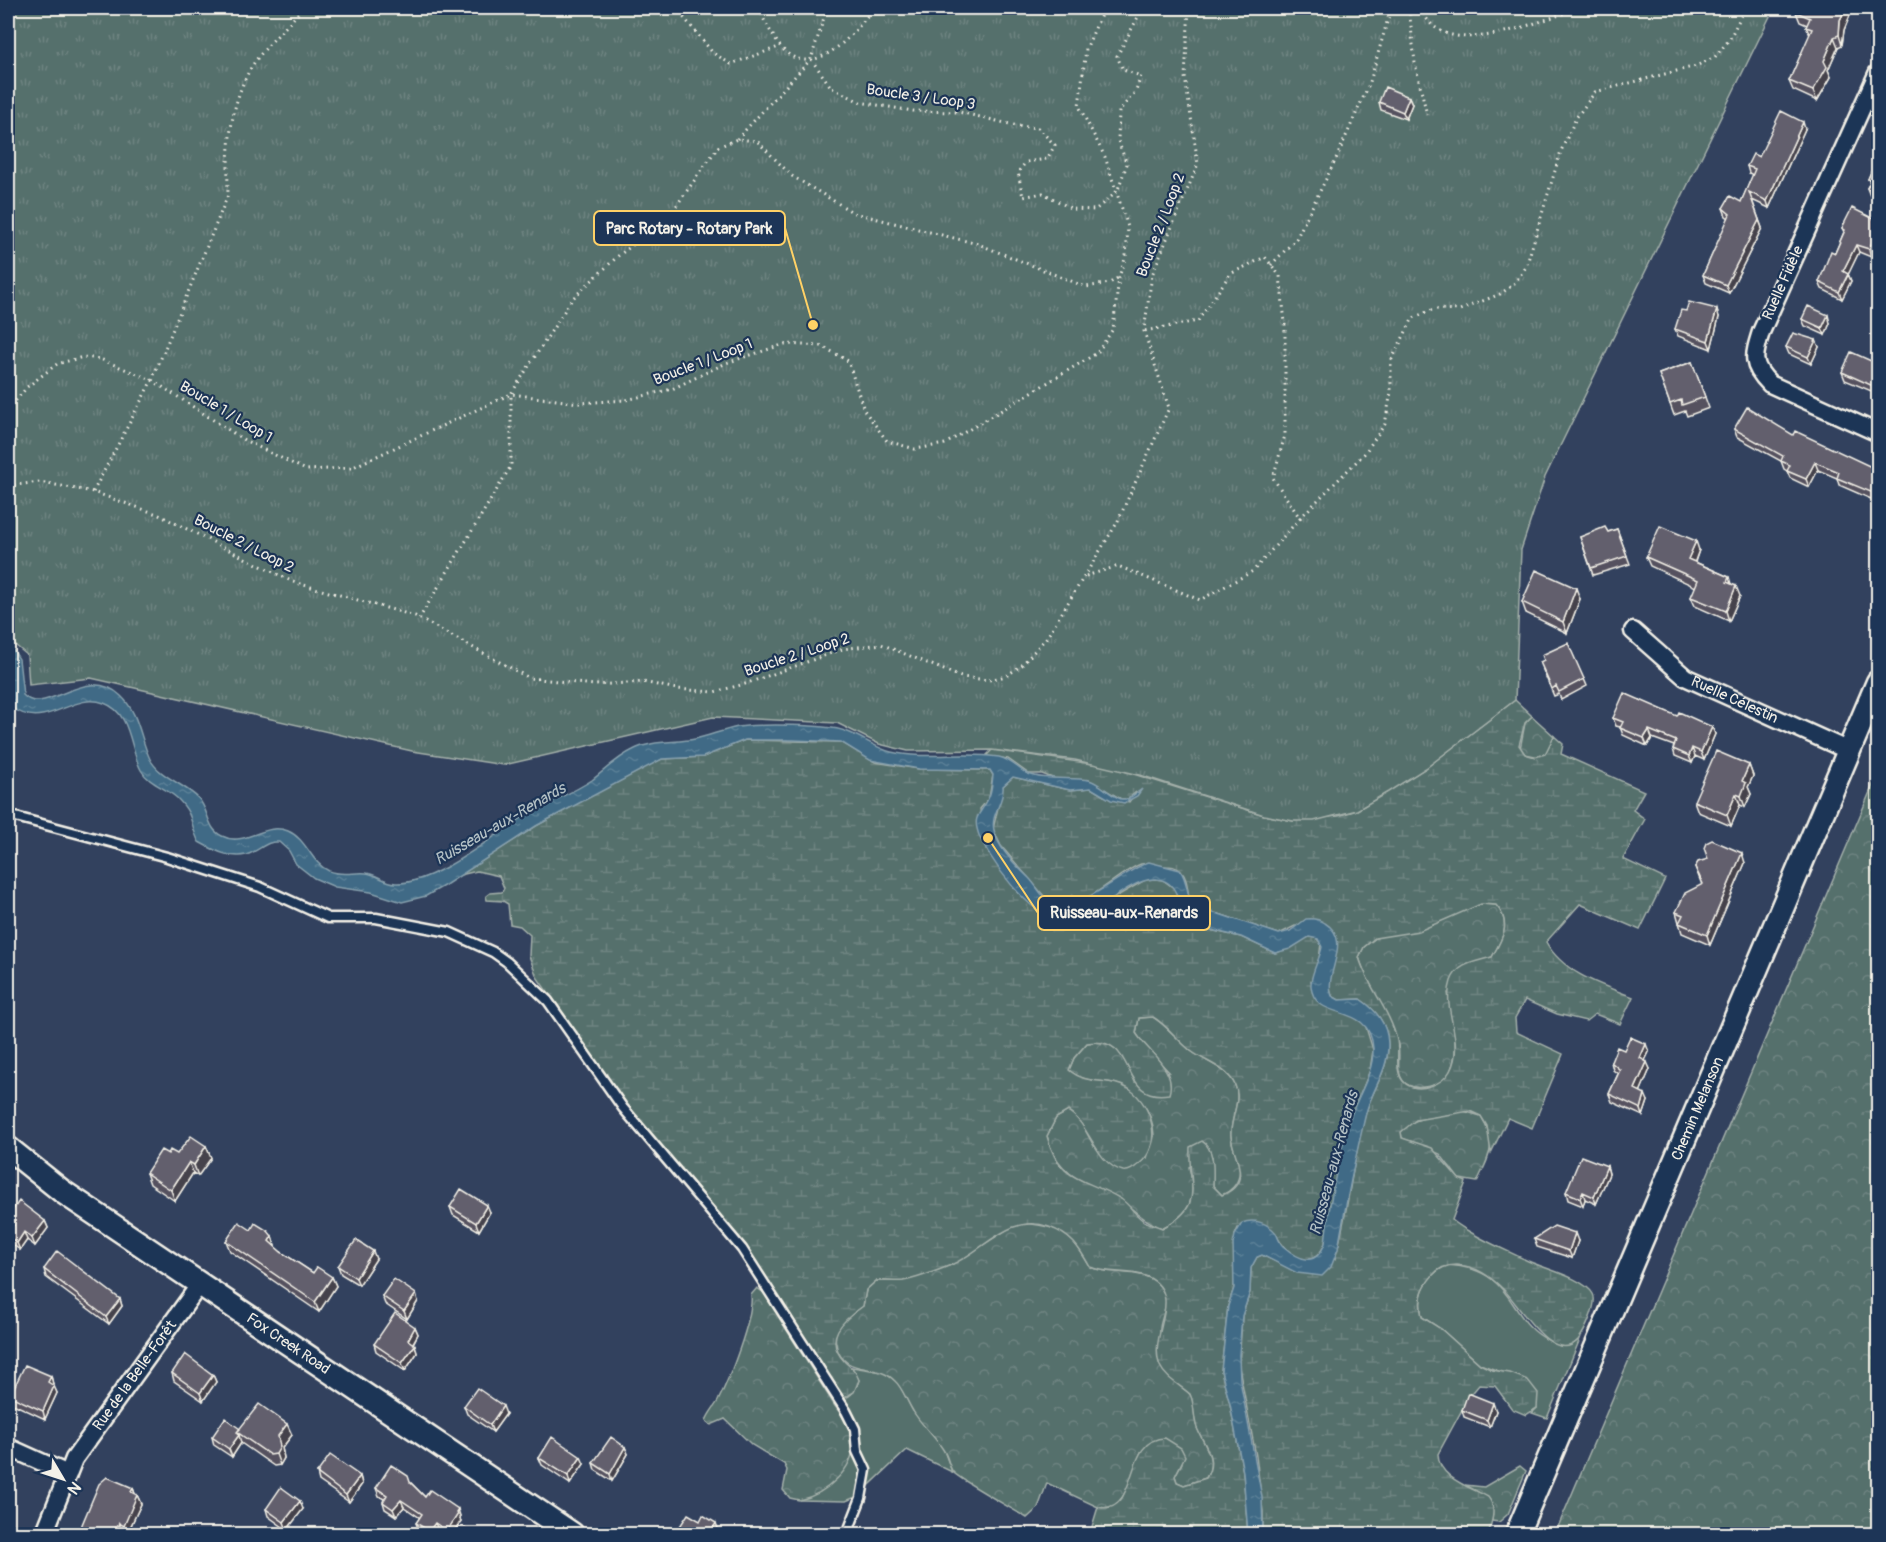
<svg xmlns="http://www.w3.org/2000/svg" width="1886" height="1542" font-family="Pangolin,sans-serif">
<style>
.green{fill:#556f6c;stroke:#a4b0aa;stroke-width:1.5}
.forest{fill:url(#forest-crowns);stroke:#a4b0aa;stroke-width:1.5}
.wetland{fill:url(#wetland-marsh);stroke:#a4b0aa;stroke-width:1.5;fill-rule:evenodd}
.park{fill:url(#park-tufts);stroke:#a4b0aa;stroke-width:1.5}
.water{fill:url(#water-ripples);stroke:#87a0ad;stroke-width:1.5}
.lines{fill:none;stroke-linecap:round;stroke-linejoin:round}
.lane-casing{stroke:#f4f1e8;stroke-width:13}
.street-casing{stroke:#f4f1e8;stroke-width:21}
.secondary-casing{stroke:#f4f1e8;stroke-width:27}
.path{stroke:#f4f1e8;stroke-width:3;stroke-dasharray:1.5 4.5;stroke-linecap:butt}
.lane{stroke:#1d3557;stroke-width:8}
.street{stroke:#1d3557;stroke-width:16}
.secondary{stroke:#1d3557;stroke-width:22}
.wall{fill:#54515e;stroke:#f4f1e8;stroke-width:1.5}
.shaded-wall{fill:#45424c;stroke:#f4f1e8;stroke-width:1.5}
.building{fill:#625e6d;stroke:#f4f1e8;stroke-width:1.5}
.labels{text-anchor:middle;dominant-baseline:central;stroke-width:4.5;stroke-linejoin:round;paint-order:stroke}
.street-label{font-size:15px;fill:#f4f1e8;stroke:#1d3557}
.water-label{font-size:16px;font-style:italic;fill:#b5c2c6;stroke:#1d3557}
.leader{fill:none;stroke:#ffd166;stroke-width:2}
.callout-dot{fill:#ffd166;stroke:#1d3557;stroke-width:2}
.callout{fill:#1d3557;stroke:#ffd166;stroke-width:2}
.callout-label{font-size:16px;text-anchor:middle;font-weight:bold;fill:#f4f1e8}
</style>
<defs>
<pattern id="forest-crowns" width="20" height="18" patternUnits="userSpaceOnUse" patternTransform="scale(1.5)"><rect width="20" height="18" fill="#556f6c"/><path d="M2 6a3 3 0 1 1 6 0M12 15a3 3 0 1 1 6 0" fill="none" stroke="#6e8481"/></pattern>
<pattern id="wetland-marsh" width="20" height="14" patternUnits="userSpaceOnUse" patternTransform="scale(1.5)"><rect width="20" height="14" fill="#556f6c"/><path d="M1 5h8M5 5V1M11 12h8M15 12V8" fill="none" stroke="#6e8481"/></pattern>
<pattern id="park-tufts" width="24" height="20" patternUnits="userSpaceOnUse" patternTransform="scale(1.5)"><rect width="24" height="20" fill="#556f6c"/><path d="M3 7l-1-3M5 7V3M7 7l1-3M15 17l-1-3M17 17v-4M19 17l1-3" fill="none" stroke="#6e8481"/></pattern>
<pattern id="water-ripples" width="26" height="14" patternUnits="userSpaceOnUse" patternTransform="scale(1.5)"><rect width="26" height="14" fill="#3f6a86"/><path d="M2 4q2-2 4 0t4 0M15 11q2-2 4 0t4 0" fill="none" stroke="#5b8097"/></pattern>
</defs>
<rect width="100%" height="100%" fill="#32415e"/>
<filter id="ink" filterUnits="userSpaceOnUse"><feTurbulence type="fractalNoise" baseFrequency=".0167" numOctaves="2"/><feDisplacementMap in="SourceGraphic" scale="12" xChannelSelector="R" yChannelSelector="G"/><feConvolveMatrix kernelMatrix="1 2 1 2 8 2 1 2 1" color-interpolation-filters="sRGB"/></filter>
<g filter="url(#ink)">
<path class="green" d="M 1448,1265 C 1517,1269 1506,1321 1550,1341 C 1556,1343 1566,1343 1573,1344 L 1580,1339 L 1547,1418 L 1532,1413 L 1537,1408 L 1501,1372 L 1480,1364 L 1441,1329 L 1422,1317 C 1417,1293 1426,1275 1448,1265 Z
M 852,1367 L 884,1372 L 899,1384 L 913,1411 L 943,1448 L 952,1472 L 907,1450 L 858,1496 L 846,1501 L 799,1500 L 822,1490 L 855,1443 L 843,1399 C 852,1396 856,1390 859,1380 Z"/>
<path class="forest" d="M 1532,716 L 1554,736 L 1548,751 L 1540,757 L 1525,754 L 1520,749 L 1525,723 Z
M 1878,773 L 1878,1534 L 1569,1534 L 1558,1527 Z
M 1481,904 L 1496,905 C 1512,923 1503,938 1492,957 L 1481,961 L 1448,993 C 1453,1021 1470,1084 1424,1087 C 1417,1088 1408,1087 1403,1081 C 1395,1070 1401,1058 1398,1045 C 1390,1014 1368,988 1359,957 L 1364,947 L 1376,938 Z
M 1153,1017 C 1168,1026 1177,1040 1191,1051 C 1205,1062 1227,1067 1235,1085 C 1242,1100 1230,1119 1231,1135 C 1231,1149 1242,1160 1239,1175 C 1238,1184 1230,1192 1222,1195 L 1213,1186 L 1212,1157 L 1189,1167 C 1197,1199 1192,1213 1162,1228 C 1139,1219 1133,1207 1112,1195 C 1107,1192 1101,1191 1095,1189 C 1070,1178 1053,1162 1047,1136 L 1056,1118 L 1068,1111 L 1078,1117 L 1094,1146 L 1147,1158 C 1149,1151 1154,1143 1154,1135 C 1153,1112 1136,1088 1113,1083 C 1096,1080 1083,1082 1069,1070 L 1074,1058 L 1087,1043 C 1118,1038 1124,1058 1135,1082 L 1169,1072 L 1144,1046 L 1136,1033 L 1139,1018 Z
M 1463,1111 L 1481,1116 C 1498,1143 1490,1155 1477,1182 L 1459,1179 L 1440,1154 L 1402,1138 L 1401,1132 C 1414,1113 1443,1118 1463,1111 Z
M 1024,1223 C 1064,1228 1070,1232 1090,1267 C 1110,1276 1145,1268 1159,1285 C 1176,1304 1155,1320 1161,1337 C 1165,1351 1168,1367 1175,1380 C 1178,1387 1187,1389 1191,1396 C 1196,1405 1193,1418 1197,1427 C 1203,1445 1218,1458 1206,1478 L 1184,1485 L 1177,1482 L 1175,1476 L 1182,1463 L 1141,1452 C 1132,1471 1127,1514 1098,1507 L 1047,1483 L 1038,1508 L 1027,1518 C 1016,1511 957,1478 953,1472 C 949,1467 948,1457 944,1451 C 935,1436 921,1425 913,1411 C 906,1400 903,1388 894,1380 C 876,1362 842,1377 836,1344 C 832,1325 849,1316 863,1306 L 866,1290 L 876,1281 L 902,1281 L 951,1265 L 1011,1227 Z
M 757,1288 L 764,1293 C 786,1330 810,1366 833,1403 C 840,1414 851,1425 853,1439 C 857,1468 825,1495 799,1500 L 790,1498 L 783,1490 L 787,1470 L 784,1464 L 752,1445 L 725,1419 L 711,1425 L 706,1421 C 709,1413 714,1408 718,1401 C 729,1379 754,1317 751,1295 Z
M 1520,1466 L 1526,1471 L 1508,1514 L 1499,1522 L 1492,1521 C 1495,1498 1484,1495 1465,1485 L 1484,1487 Z"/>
<path class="wetland" d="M 1515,700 L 1532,716 L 1525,723 L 1519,745 L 1525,754 L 1535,757 L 1545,754 L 1554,736 L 1563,744 L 1561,754 L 1644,791 L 1633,810 L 1645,819 L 1623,859 L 1665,879 L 1640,930 L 1580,904 L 1546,942 C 1563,973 1601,985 1633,997 L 1620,1024 L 1595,1014 L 1586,1021 L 1557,1014 L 1525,1000 L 1515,1018 L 1516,1032 L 1563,1054 L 1532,1128 L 1508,1118 L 1491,1153 L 1487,1126 L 1481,1116 L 1470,1111 L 1416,1120 L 1401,1132 L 1402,1138 L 1432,1148 L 1459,1179 L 1466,1182 L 1452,1220 C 1470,1235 1506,1250 1528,1261 C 1545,1269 1584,1278 1593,1294 C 1598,1303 1585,1332 1578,1340 C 1553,1367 1518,1303 1504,1290 C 1490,1276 1476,1266 1457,1265 C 1447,1265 1439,1267 1433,1275 C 1421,1289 1418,1299 1422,1317 L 1441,1329 L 1480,1364 L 1492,1370 L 1510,1373 L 1528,1380 L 1538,1393 L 1537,1408 L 1526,1415 L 1512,1409 L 1495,1386 L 1479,1385 L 1469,1397 L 1438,1454 C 1438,1478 1470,1487 1488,1497 C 1497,1508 1492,1521 1488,1534 L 1263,1534 L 1263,1511 L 1256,1456 L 1239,1367 L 1242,1316 L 1250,1292 L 1251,1268 L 1257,1257 L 1262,1255 L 1289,1268 L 1335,1259 C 1349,1210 1352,1158 1367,1109 C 1374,1087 1389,1068 1388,1044 C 1387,1023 1376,1010 1360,999 L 1339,1000 L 1332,996 C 1323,975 1345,954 1333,931 L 1295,926 L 1279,934 L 1219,914 L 1195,910 C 1185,900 1191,882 1181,871 C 1176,866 1171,866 1164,866 C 1157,865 1147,862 1141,864 C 1115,873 1080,917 1050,903 L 1001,846 L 993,829 L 1003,786 L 1013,777 L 1070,790 L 1091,788 L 1104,796 L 1129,802 L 1136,792 L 1128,799 L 1121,799 L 1089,780 L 1058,780 L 1042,774 L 1029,774 L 1008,759 L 986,756 L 992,750 L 1108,766 L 1264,815 L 1293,821 L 1338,816 L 1357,810 L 1426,768 ZM 1481,904 L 1496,905 C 1512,923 1503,938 1492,957 C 1476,962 1457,963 1451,981 C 1441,1010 1466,1041 1450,1071 C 1442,1085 1420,1093 1406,1084 C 1393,1074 1400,1054 1397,1040 C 1390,1010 1367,986 1359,957 L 1364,947 L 1375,938 L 1419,931 Z
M 745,740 L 841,742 L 875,762 L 919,769 L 990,770 L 993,775 L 989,798 L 980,809 L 986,849 L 1018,892 L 1044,915 L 1053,920 L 1086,918 L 1110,900 L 1145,880 L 1155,879 L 1163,880 L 1175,889 L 1183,915 L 1205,929 L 1241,937 L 1275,953 C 1289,950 1300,937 1314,936 L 1321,943 L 1319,960 L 1311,981 L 1347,1013 L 1365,1024 L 1373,1050 L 1370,1070 L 1349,1123 L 1325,1243 C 1313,1275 1285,1254 1275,1233 L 1238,1228 L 1235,1235 L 1234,1288 L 1228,1306 L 1221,1371 L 1230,1404 L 1243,1472 L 1248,1534 L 1093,1534 L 1091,1530 L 1098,1507 C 1140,1517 1122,1438 1165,1438 L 1181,1448 L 1185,1456 L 1175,1476 L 1177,1482 L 1184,1485 L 1206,1478 C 1218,1459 1204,1445 1197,1428 C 1193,1417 1195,1404 1190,1394 C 1180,1385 1166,1379 1160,1366 C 1147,1336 1186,1296 1148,1277 C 1131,1269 1109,1275 1090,1267 C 1079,1247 1071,1235 1049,1227 C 1010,1212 984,1251 951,1265 C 939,1270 915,1279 903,1281 C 895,1282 885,1280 876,1281 L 866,1290 L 863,1306 C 843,1320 822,1338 845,1362 C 852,1368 856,1371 859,1380 L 854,1392 L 843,1399 L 763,1275 L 626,1105 L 537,977 L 529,956 L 530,935 L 520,926 L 510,924 L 508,904 L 503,901 L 487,900 L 486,896 L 490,893 L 502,892 L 504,888 L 499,876 L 477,871 L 460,875 L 536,826 L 646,766 L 662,759 L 703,757 ZM 1153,1017 C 1168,1026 1177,1040 1191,1051 C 1205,1062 1227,1067 1235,1085 C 1242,1100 1230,1119 1231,1135 C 1232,1156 1255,1182 1222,1195 L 1213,1186 C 1213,1172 1216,1150 1202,1141 L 1190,1147 C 1188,1187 1206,1206 1162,1228 C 1157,1226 1150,1224 1144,1221 C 1136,1216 1130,1205 1121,1199 C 1087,1178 1059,1184 1047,1136 L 1056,1118 L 1068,1111 C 1091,1125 1094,1163 1123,1171 C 1129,1172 1134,1168 1139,1164 C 1163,1146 1153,1105 1129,1089 C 1110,1077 1087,1086 1069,1070 L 1074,1058 L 1087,1043 C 1140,1034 1117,1103 1169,1094 C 1177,1070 1148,1052 1136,1033 L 1139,1018 Z"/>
<path class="park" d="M 8,8 L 1774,8 L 1545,477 L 1521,550 L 1515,700 L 1426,768 L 1388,792 L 1357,810 L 1314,821 L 1293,821 L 1264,815 L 1140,775 L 1075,760 L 992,750 L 908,751 L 879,744 L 837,723 L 713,717 L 504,765 L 412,751 L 91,678 L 29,685 L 27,655 L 8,639 Z"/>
<path class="water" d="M 8,642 L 19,659 L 23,695 C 45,719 85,662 121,696 C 139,713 140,738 150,759 C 159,777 185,784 199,799 C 209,811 207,829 222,836 C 245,848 265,821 288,831 C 307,839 311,863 329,871 C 341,876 354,872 366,873 C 377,874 385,883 396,883 C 437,884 495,833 530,813 C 550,801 573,793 592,780 C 605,770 618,757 633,750 C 651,740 675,743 695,739 C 709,736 723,730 738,727 C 759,724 826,724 845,731 C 861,736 875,748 891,752 C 926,760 964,751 999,757 C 1011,760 1016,767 1026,773 C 1042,781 1072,777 1089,780 C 1101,783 1109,795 1121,799 L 1128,799 L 1142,789 L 1137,796 L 1124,803 L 1111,800 L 1091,788 L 1070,790 L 1013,777 L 1003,786 C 1005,802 990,814 994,830 C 998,849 1016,865 1029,878 C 1036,885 1042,897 1050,903 C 1074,918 1125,869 1149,862 L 1180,870 C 1189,882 1186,899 1195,910 L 1219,914 L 1279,934 L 1290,931 L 1306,919 C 1313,918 1319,919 1325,923 C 1354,941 1323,973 1332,996 L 1339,1000 L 1360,999 C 1376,1010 1387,1023 1388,1043 C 1389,1070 1372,1089 1366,1113 C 1355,1158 1346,1203 1338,1249 L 1331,1267 L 1322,1276 L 1297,1273 L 1262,1255 L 1257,1257 L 1251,1268 L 1250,1292 L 1242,1316 L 1239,1355 L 1240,1380 L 1262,1497 L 1263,1534 L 1248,1534 L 1243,1472 L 1230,1404 L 1221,1371 L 1228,1306 L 1234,1288 L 1233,1244 L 1235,1235 L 1242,1223 C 1254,1218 1268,1223 1276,1233 C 1278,1237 1279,1242 1283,1246 C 1299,1260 1316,1268 1325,1243 C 1329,1203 1338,1160 1349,1121 C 1356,1098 1374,1074 1373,1048 C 1370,1000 1314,1024 1311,986 C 1310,974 1320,959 1322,947 L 1318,939 L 1309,937 L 1290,949 L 1275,953 L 1241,937 L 1198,927 C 1174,917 1185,881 1156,879 C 1134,878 1105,905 1088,916 C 1046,944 996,868 980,838 C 971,815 980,816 988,799 C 992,792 992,782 993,775 L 990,770 L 919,769 L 870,760 L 841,742 L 793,740 L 745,740 L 703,757 L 662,759 L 536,826 L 447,884 L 426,896 L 402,902 L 371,892 L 335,887 L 314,878 L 296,864 L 289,851 L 279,842 C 268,841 263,847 253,852 C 236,862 215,851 199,842 C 189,824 196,817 177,798 C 166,788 148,783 141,770 C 129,748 132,713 104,703 C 72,691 46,733 11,707 L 8,698 Z"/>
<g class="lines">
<defs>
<path id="lane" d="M 8,815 L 167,857 L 260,887 L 328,918 L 376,918 L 449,932 L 493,952 L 507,962 L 548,1001 L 623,1108 L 742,1249 L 846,1411 L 855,1429 L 857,1451 L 866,1470 L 861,1498 L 847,1534"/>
<g id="street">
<path d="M 1878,72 L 1761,332 C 1753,357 1751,365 1770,384 L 1878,433"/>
<path id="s1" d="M 1633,631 L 1685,677 L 1849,751"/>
<path d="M 8,1447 L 68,1474"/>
<path id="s2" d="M 44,1534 L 74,1459 L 200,1284"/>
</g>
<g id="secondary">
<path id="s3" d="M 8,1148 L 63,1192 L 572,1534"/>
<path id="s4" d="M 1517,1534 L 1878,682"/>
</g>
</defs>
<use href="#lane" class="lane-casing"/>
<use href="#street" class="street-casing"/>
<use href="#secondary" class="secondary-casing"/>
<path class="path" d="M 676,8 L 713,53 L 731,64 L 779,47
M 760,8 C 762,18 768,27 774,37 C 804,90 852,39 873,8
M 827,8 L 811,59 L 831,87 L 860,102 L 913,111 L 959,112 L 1018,126 L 1038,128 L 1055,145 L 1047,159 L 1026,162 L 1018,172 L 1023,197 L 1043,193 L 1072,209 L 1095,210 L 1117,192 L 1127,164 L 1118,141 L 1119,111 L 1136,91 L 1141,76 L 1123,70 L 1117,56 L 1143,8
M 1409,8 L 1415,63 L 1427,115
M 1421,8 C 1444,67 1539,19 1582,8
M 737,139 L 811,59
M 1271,265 L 1296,239 L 1336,159 L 1370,82 L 1391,8
M 8,410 L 27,387 L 57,364 L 83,357 L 100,359 L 152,380 L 244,440 L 306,470 L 351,468 L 511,394 L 579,403 L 626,400 L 672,389 L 726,363 L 785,344 L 822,346 L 848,361 L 864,410 L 887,441 L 915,449 L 945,444 L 1097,353 L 1113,329 L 1119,277 L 1126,256 L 1128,227 L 1105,157 L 1079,106 L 1086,49 L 1104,8
M 8,486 L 40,482 L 93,492 L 157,514 L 293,582 L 415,616 L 529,678 L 595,685 L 643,682 L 677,689 L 714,692 L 745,684 L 843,649 L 881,644 L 961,677 L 989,680 L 1006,676 L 1022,665 L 1047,637 L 1117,523 L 1169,408 L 1144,331 L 1152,275 L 1198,164 L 1185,77 L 1189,8
M 93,492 L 152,380 L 228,195 C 227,150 229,99 256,60 C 270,42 288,25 303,8
M 1300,518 L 1364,454 L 1385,424 L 1391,392 L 1391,361 L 1413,318 L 1434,309 L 1460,310 L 1500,294 L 1513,285 L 1526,267 L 1561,151 L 1576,118 L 1595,92 L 1696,66 L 1715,57 L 1729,40 L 1745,8
M 1086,576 L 1118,566 L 1200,600 L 1253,571 L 1300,518 L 1273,478 L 1285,435 L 1285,323 L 1280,276 L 1265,257 L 1230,274 L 1198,321 L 1144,331
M 419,619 L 511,466 L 511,394 L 572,299 L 618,256 L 667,219 L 718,147 L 737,139 L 757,141 L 792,176 L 854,213 L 978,244 L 1086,287 L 1110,283 L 1119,277"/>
<use href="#lane" class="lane"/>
<use href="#street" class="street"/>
<use href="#secondary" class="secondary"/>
</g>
<path class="wall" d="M 1799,8 L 1853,8 L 1844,30 L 1842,45 L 1838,47 L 1828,70 L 1831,77 L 1817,101 L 1793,90 L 1789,81 L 1810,35 L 1806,27 L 1807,25 L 1800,22 L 1796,12 Z
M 1409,97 L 1412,104 L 1406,119 L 1381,110 L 1379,102 Z
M 1805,129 L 1769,208 L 1752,200 L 1762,228 L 1729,293 L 1706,283 L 1703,275 L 1729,218 L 1726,216 L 1723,208 L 1741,202 L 1753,175 L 1749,173 L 1747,166 Z
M 1878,156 L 1878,200 L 1870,196 L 1867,188 L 1870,183 L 1868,179 Z
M 1878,221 L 1871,257 L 1859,252 L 1848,274 L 1851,281 L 1842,299 L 1822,289 L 1819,282 L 1835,253 L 1844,232 L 1842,228 Z
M 1719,317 L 1711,349 L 1678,336 L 1675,329 Z
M 1802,319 L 1830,323 L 1825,335 L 1805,326 Z
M 1786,347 L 1819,347 L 1811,364 L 1789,354 Z
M 1692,362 L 1709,408 L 1687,416 L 1685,411 L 1674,415 L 1659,374 Z
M 1878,364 L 1876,393 L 1845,380 L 1842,372 Z
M 1734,429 L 1793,435 L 1878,470 L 1878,502 L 1839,485 L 1837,478 L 1818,470 L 1809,487 L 1790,478 L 1787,471 L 1784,469 L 1781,461 L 1737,437 Z
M 1617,529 L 1630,564 L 1593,575 L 1580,537 L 1608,532 Z
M 1699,550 L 1695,562 L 1729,577 L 1731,584 L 1740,596 L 1729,621 L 1695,606 L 1691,597 L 1696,587 L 1650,566 L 1646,557 Z
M 1580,599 L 1567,633 L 1526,613 L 1522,602 Z
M 1543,670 L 1584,679 L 1587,686 L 1561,700 L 1559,694 L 1554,696 Z
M 1677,716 L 1712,727 L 1715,734 L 1704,760 L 1695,756 L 1692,763 L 1675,756 L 1673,749 L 1674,746 L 1652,738 L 1647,746 L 1623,735 L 1620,727 L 1616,726 L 1613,718 Z
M 1749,765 L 1753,776 L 1748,787 L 1751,794 L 1745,807 L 1740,805 L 1731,826 L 1698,812 L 1694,801 Z
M 1745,863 L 1710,945 L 1682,933 L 1676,912 L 1702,885 L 1695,867 Z
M 1624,1050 L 1649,1052 L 1645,1060 L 1650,1069 L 1640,1092 L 1648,1101 L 1643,1116 L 1612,1102 L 1609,1094 L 1618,1074 L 1613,1070 L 1611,1062 Z
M 206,1146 L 211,1158 L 198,1176 L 193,1173 L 175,1201 L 150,1184 L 146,1173 L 168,1154 L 177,1154 Z
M 1607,1166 L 1609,1174 L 1596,1204 L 1585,1199 L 1583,1206 L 1568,1200 L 1566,1192 Z
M 450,1207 L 490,1212 L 479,1231 L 453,1215 Z
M 8,1217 L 45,1221 L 48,1228 L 35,1246 L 27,1240 L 20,1250 L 9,1242 L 8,1239 L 8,1233 L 11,1228 L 9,1226 L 8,1223 Z
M 251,1230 L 272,1236 L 275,1247 L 281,1252 L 313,1273 L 332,1277 L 336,1286 L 319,1312 L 230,1251 L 226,1241 Z
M 1534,1239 L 1578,1241 L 1572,1258 L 1537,1247 Z
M 376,1259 L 359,1285 L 341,1274 L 338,1266 Z
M 44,1269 L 120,1299 L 122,1306 L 109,1324 L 46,1277 Z
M 382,1296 L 418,1301 L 407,1319 L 385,1304 Z
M 415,1327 L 418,1334 L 413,1344 L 415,1345 L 417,1353 L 405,1371 L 376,1351 L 374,1344 Z
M 172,1373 L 213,1375 L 216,1382 L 203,1401 L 174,1381 Z
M 51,1376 L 53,1385 L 57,1393 L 45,1419 L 13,1404 L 10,1396 Z
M 464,1406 L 506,1414 L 493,1432 L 467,1414 Z
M 1462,1410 L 1496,1411 L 1490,1427 L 1464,1417 Z
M 240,1429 L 292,1435 L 282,1448 L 284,1458 L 280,1465 L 274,1466 L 241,1443 L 232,1457 L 214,1445 L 212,1437 Z
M 625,1447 L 628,1454 L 612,1481 L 595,1470 L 593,1463 Z
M 539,1458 L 584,1464 L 570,1484 L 542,1465 Z
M 317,1473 L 360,1476 L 362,1484 L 349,1502 L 319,1481 Z
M 411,1483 L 425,1497 L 460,1516 L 459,1518 L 461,1521 L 452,1534 L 444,1534 L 438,1530 L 435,1534 L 425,1534 L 419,1531 L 416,1523 L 420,1518 L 404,1507 L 396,1516 L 385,1509 L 383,1502 L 384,1499 L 379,1496 L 376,1488 Z
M 133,1488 L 135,1494 L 137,1495 L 141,1504 L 127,1534 L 122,1532 L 78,1534 Z
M 266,1509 L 303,1509 L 287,1530 L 268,1516 Z"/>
<path class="shaded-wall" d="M 1846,8 L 1853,8 L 1844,30 L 1842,45 L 1839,35 L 1840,20 Z
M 1834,37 L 1838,47 L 1828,70 L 1831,77 L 1817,101 L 1813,91 L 1824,61 Z
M 1409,97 L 1412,104 L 1406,119 L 1403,112 Z
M 1803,122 L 1805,129 L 1769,208 L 1767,201 Z
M 1759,220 L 1762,228 L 1729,293 L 1726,285 Z
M 1878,228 L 1878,242 L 1871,257 L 1869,249 Z
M 1856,245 L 1859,252 L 1846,279 L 1843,271 Z
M 1848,274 L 1851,281 L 1842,299 L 1839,292 Z
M 1717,309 L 1719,317 L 1711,349 L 1708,341 Z
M 1828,315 L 1830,323 L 1825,335 L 1822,328 Z
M 1816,340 L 1819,347 L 1811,364 L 1808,357 Z
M 1878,373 L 1878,387 L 1876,393 L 1873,386 Z
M 1815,462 L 1818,470 L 1809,487 L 1806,479 Z
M 1696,541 L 1699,550 L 1692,569 L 1688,559 Z
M 1736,586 L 1740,596 L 1729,621 L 1726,611 Z
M 1576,588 L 1580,599 L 1567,633 L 1563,622 Z
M 1712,727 L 1715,734 L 1704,760 L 1701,752 Z
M 1649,730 L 1652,738 L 1647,746 L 1644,738 Z
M 1692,748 L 1695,756 L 1692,763 L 1689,756 Z
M 1749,765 L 1753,776 L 1748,787 L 1751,794 L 1745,807 L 1741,796 L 1742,781 Z
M 1736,794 L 1740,805 L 1731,826 L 1727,815 Z
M 1742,853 L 1745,863 L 1710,945 L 1707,935 Z
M 1646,1044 L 1649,1052 L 1643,1065 L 1640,1058 Z
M 1647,1062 L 1650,1069 L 1638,1097 L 1635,1089 Z
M 1645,1094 L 1648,1101 L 1643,1116 L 1641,1109 Z
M 206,1146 L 211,1158 L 198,1176 L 194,1165 Z
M 189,1162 L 193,1173 L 175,1201 L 171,1190 Z
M 1607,1166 L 1609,1174 L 1596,1204 L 1594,1197 Z
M 1583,1192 L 1585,1199 L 1583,1206 L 1580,1198 Z
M 487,1205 L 490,1212 L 479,1231 L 476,1223 Z
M 45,1221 L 48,1228 L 35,1246 L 32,1238 Z
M 24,1232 L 27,1240 L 20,1250 L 17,1243 Z
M 1575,1233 L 1578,1241 L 1572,1258 L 1569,1251 Z
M 272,1236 L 275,1246 L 272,1251 L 269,1241 Z
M 373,1251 L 376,1259 L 359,1285 L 356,1278 Z
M 332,1277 L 336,1286 L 319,1312 L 315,1302 Z
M 416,1294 L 418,1301 L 407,1319 L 404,1311 Z
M 120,1299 L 122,1306 L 109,1324 L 106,1317 Z
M 415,1327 L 418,1334 L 410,1348 L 408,1340 Z
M 415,1345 L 417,1353 L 405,1371 L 402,1363 Z
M 213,1375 L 216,1382 L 203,1401 L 200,1393 Z
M 51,1376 L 53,1384 L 50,1390 L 48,1382 Z
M 54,1386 L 57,1393 L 45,1419 L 43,1411 Z
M 1493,1403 L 1496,1411 L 1490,1427 L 1487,1420 Z
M 503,1406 L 506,1414 L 493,1432 L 490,1425 Z
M 287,1424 L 292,1435 L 282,1448 L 284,1458 L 280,1465 L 276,1454 L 278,1436 Z
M 239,1435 L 241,1443 L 232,1457 L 229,1449 Z
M 625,1447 L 628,1454 L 612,1481 L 610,1474 Z
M 581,1457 L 584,1464 L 570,1484 L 568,1476 Z
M 360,1476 L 362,1484 L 349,1502 L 346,1495 Z
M 9,1484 L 12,1492 L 8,1501 L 8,1487 Z
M 133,1488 L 136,1497 L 137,1495 L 141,1504 L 127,1534 L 124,1526 L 131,1492 Z
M 401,1500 L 404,1507 L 396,1516 L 393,1509 Z
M 300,1501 L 303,1509 L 287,1530 L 284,1522 Z
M 458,1509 L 460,1516 L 459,1518 L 461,1521 L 452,1534 L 448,1534 L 447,1531 Z
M 119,1523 L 122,1532 L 121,1534 L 114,1534 Z
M 435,1523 L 438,1530 L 435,1534 L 430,1534 L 429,1531 Z
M 716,1523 L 720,1534 L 712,1530 Z"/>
<path class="building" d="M 1799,8 L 1846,8 L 1840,20 L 1839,35 L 1834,37 L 1824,61 L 1827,67 L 1813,91 L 1789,81 L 1812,29 L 1806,27 L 1810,18 L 1796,12 Z
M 1385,87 L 1409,97 L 1403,112 L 1379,102 Z
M 1781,111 L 1803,122 L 1767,201 L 1749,192 L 1759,220 L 1726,285 L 1703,275 L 1730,214 L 1723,208 L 1730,196 L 1741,202 L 1755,169 L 1747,166 L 1753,154 L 1759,157 Z
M 1878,156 L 1878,193 L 1867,188 L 1871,180 L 1868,179 Z
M 1852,208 L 1878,221 L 1878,228 L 1869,249 L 1856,245 L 1843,271 L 1848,274 L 1839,292 L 1819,282 L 1831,251 L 1835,253 L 1845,230 L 1842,228 Z
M 1689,302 L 1717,309 L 1708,341 L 1675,329 L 1681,310 L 1686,311 Z
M 1808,306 L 1828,315 L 1822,328 L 1802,319 Z
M 1793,333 L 1816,340 L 1808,357 L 1786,347 Z
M 1851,352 L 1878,364 L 1878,373 L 1873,386 L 1842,372 Z
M 1692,362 L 1705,397 L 1682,405 L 1681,400 L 1670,404 L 1659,374 Z
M 1747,407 L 1793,435 L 1795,431 L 1878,470 L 1878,495 L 1837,478 L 1839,472 L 1815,462 L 1806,479 L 1787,471 L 1790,465 L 1781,461 L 1783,456 L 1734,429 Z
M 1660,526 L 1696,541 L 1688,559 L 1729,577 L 1727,582 L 1736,586 L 1726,611 L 1691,597 L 1698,580 L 1646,557 Z
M 1605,527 L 1608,532 L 1617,529 L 1627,556 L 1591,568 L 1580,537 Z
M 1536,570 L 1576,588 L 1563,622 L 1522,602 Z
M 1568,643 L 1584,679 L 1559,692 L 1556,686 L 1552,689 L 1540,662 L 1544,660 L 1542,655 Z
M 1624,693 L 1677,716 L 1679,712 L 1712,727 L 1701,752 L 1692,748 L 1689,756 L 1673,749 L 1676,741 L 1649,730 L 1644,738 L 1620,728 L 1623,722 L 1613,718 Z
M 1716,751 L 1749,765 L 1742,781 L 1746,783 L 1741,796 L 1736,794 L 1727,815 L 1694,801 Z
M 1712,840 L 1742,853 L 1707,935 L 1679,923 L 1683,915 L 1676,912 L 1685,893 L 1703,884 L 1695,867 L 1698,862 L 1708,859 L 1704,848 L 1706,843 Z
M 1630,1037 L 1646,1044 L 1640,1058 L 1647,1062 L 1635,1089 L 1645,1094 L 1641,1109 L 1609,1094 L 1620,1070 L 1611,1062 L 1617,1047 L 1624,1050 Z
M 191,1136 L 206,1146 L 194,1165 L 189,1162 L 171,1190 L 146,1173 L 161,1150 L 168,1154 L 170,1150 L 177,1154 Z
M 1581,1156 L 1607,1166 L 1594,1197 L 1583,1192 L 1580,1198 L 1566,1192 Z
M 461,1189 L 487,1205 L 476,1223 L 450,1207 Z
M 19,1201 L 45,1221 L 32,1238 L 24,1232 L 17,1243 L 8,1236 L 8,1233 L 14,1225 L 8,1220 L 8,1217 Z
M 239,1222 L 251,1230 L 255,1223 L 268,1231 L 272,1236 L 269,1241 L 281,1252 L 313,1273 L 317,1267 L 332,1277 L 315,1302 L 226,1241 Z
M 1554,1226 L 1575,1233 L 1569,1251 L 1534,1239 Z
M 356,1240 L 373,1251 L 356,1278 L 338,1266 Z
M 57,1251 L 120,1299 L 106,1317 L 44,1269 Z
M 394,1279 L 416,1294 L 404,1311 L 382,1296 Z
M 395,1313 L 415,1327 L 408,1340 L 415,1345 L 402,1363 L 374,1344 Z
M 185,1354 L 213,1375 L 200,1393 L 172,1373 Z
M 25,1365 L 51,1376 L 48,1382 L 54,1386 L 43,1411 L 10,1396 Z
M 477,1388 L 503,1406 L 490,1425 L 464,1406 Z
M 1468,1393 L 1493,1403 L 1487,1420 L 1462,1410 Z
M 259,1404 L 287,1424 L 278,1436 L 280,1447 L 276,1454 L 270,1455 L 237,1432 Z
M 225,1418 L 240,1429 L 237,1432 L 239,1435 L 229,1449 L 212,1437 Z
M 552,1437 L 581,1457 L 568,1476 L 539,1458 Z
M 611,1437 L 625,1447 L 610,1474 L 593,1463 Z
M 330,1455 L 360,1476 L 346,1495 L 317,1473 Z
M 391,1465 L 408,1476 L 410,1482 L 425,1497 L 430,1490 L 458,1509 L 456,1512 L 458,1514 L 447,1531 L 435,1523 L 429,1531 L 416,1523 L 422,1514 L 401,1500 L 393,1509 L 383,1502 L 387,1495 L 376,1488 Z
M 107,1477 L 133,1488 L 131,1492 L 137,1495 L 124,1526 L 119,1523 L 114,1534 L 78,1534 L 99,1484 Z
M 281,1487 L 300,1501 L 284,1522 L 266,1509 Z
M 688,1514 L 700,1521 L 703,1515 L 716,1523 L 712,1530 L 720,1534 L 675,1534 Z"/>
</g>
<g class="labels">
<g class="street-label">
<text transform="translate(921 97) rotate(8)">Boucle 3 / Loop 3</text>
<text transform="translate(1161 225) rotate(-69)">Boucle 2 / Loop 2</text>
<text transform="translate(1783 283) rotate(-66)">Ruelle Fidèle</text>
<text transform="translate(703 362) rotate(-21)">Boucle 1 / Loop 1</text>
<text transform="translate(226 412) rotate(31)">Boucle 1 / Loop 1</text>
<text transform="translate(244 544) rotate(27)">Boucle 2 / Loop 2</text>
<text transform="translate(797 655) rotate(-18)">Boucle 2 / Loop 2</text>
<text stroke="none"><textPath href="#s1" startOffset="124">Ruelle Célestin</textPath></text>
<text stroke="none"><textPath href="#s4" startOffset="462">Chemin Melanson</textPath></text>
<text stroke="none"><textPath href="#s3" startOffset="342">Fox Creek Road</textPath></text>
<text stroke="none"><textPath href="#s2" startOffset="184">Rue de la Belle-Forêt</textPath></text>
</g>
<g class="water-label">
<text transform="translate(500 824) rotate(-30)">Ruisseau-aux-Renards</text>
<text transform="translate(1334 1163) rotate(-75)">Ruisseau-aux-Renards</text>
</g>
</g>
<path class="leader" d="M813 325L785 228M988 838L1038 913"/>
<g class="callout-dot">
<circle cx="813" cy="325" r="6"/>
<circle cx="988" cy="838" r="6"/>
</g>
<g class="callout">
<rect x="594" y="211" width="191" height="34" rx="6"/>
<rect x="1038" y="896" width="172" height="34" rx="6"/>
</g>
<g class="callout-label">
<text x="689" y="234">Parc Rotary - Rotary Park</text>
<text x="1124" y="918">Ruisseau-aux-Renards</text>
</g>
<rect width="1886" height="1542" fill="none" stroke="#1d3557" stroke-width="30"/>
<rect x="15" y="15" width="1856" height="1512" fill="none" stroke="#f4f1e8" stroke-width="2" filter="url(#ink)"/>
<g transform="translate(63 1479) rotate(129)" stroke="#1d3557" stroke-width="4.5" paint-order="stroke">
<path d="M0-4.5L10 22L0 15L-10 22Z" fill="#f4f1e8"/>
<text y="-9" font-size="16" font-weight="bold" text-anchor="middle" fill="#f4f1e8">N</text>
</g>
</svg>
